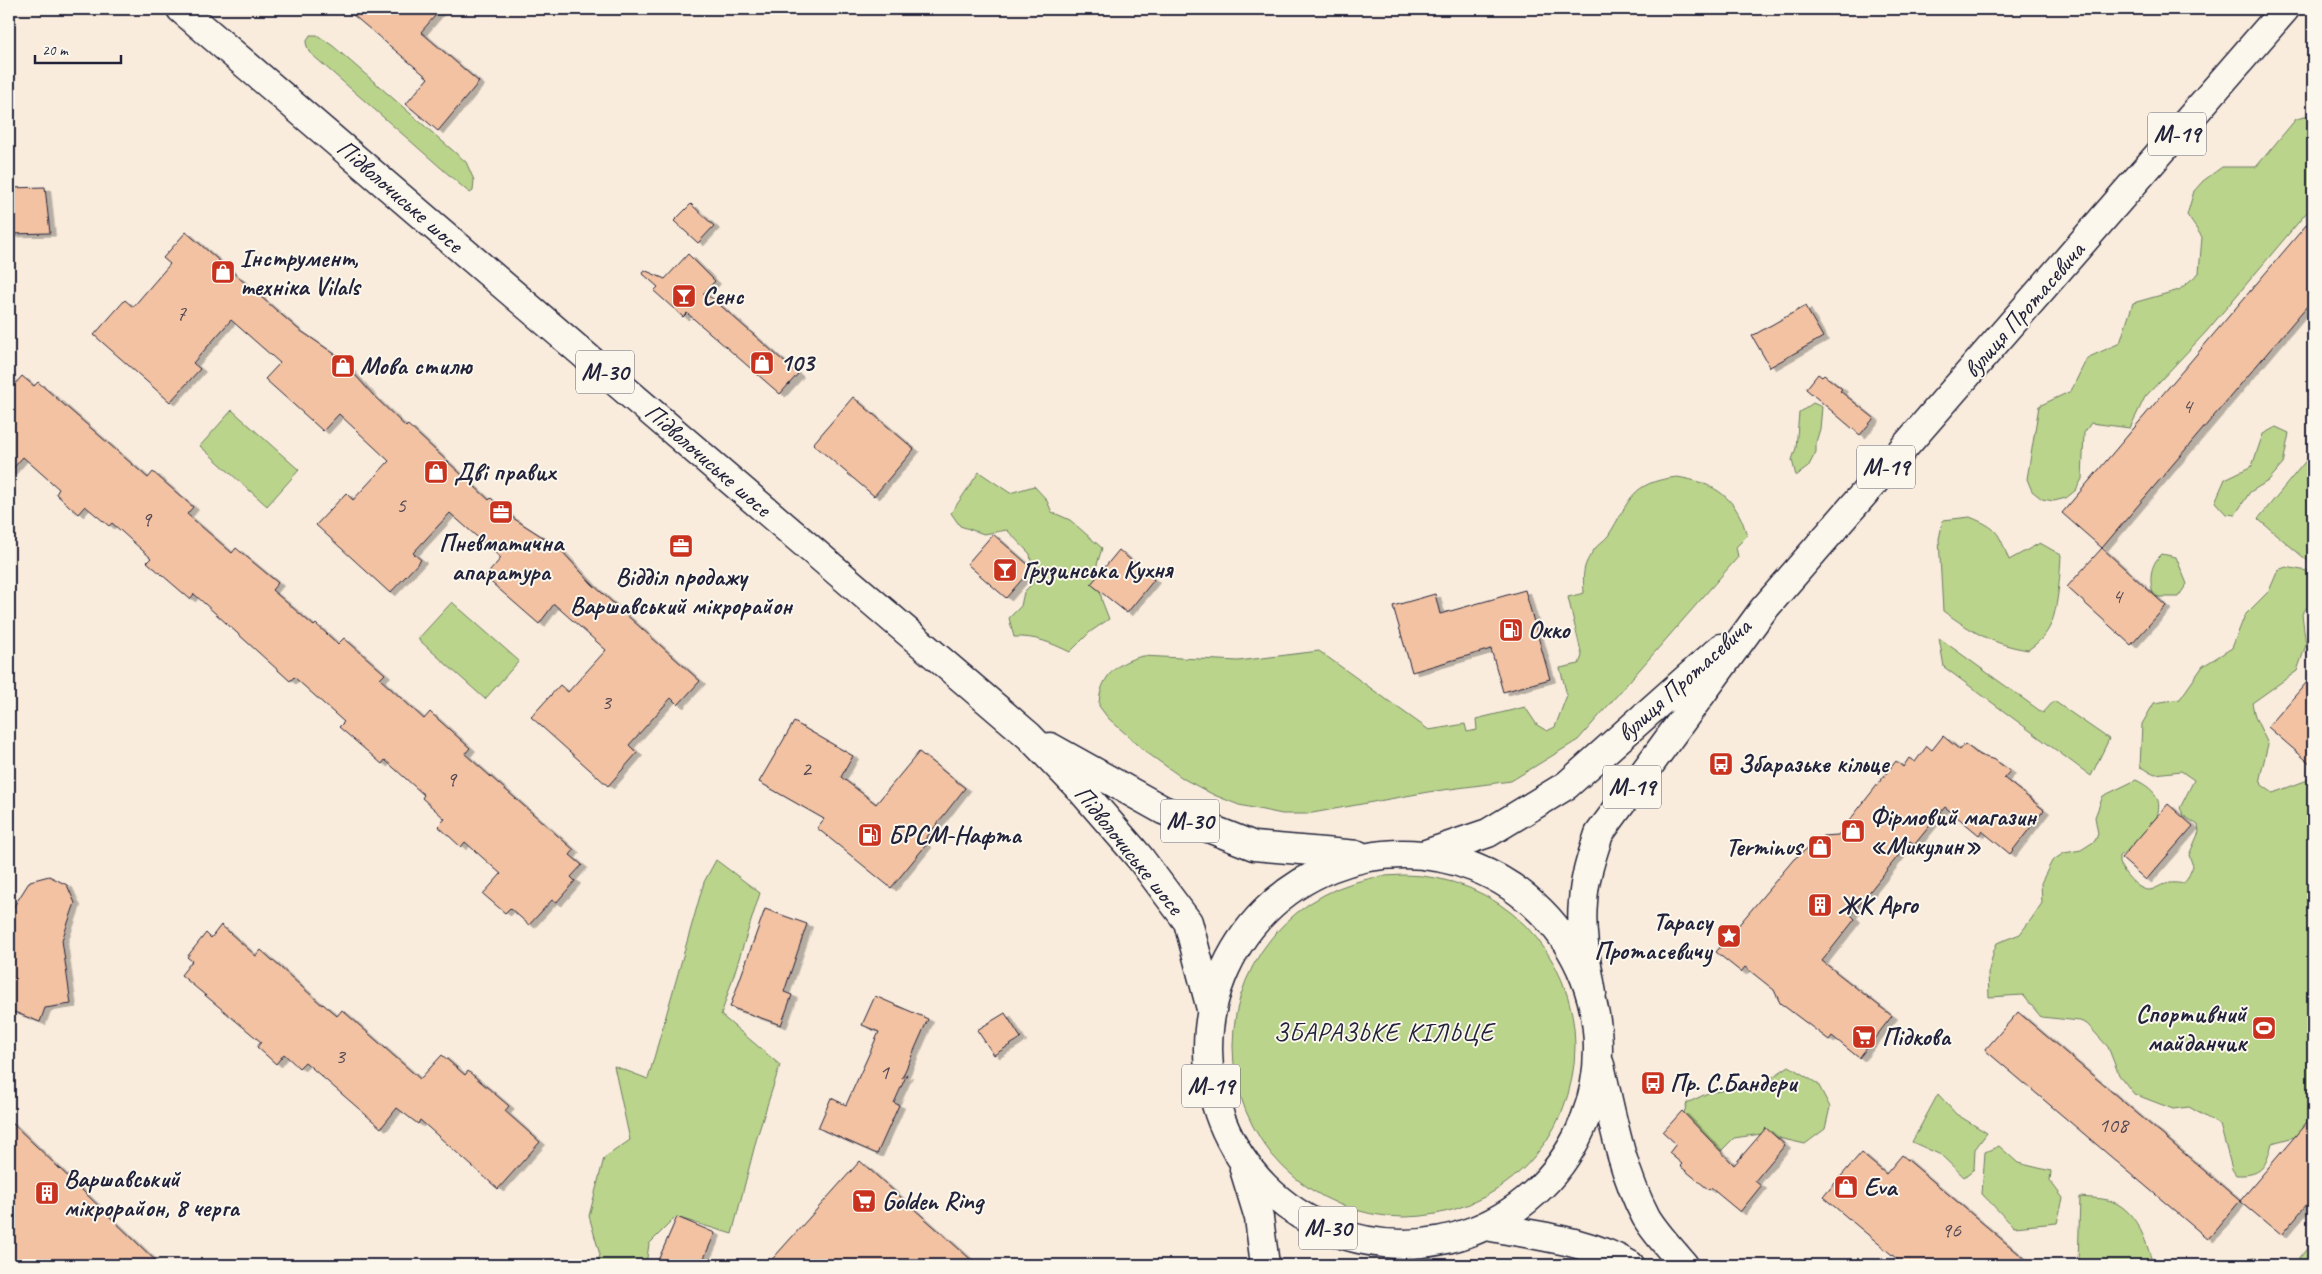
<svg xmlns="http://www.w3.org/2000/svg" width="2322" height="1274" font-family="Caveat,sans-serif">
<style>
.green{fill:#bad48b;stroke:#6e7b63}
.building{fill:#f2c2a2;stroke:#22223b;filter:url(#shadow)}
.lines{fill:none;stroke-linecap:round;stroke-linejoin:round}
.primary-casing{stroke:#22223b;stroke-width:31}
.trunk-casing{stroke:#22223b;stroke-width:31}
.primary{stroke:#fbf7ec;stroke-width:28}
.trunk{stroke:#fbf7ec;stroke-width:28}
.labels{text-anchor:middle;dominant-baseline:central;stroke-width:4;stroke-linejoin:round;paint-order:stroke}
.number-label{font-size:22px;fill:#564a55}
.shield{fill:#fbf7ec;stroke:#636270;stroke-width:1}
.shield-label{font-size:24px;font-weight:bold;fill:#22223b}
.street-label{font-size:25px;fill:#22223b;stroke:#fbf7ec}
.poi-label{font-size:25px;font-weight:bold;fill:#22223b;stroke:#fbf7ec;text-anchor:start}
.neighbourhood-label{font-size:26px;letter-spacing:1px;fill:#22223b;stroke:#fbf7ec}
</style>
<defs>
<filter id="shadow"><feDropShadow dx="5.5" dy="3" stdDeviation="0" flood-color="#0004"/></filter>
</defs>
<rect width="100%" height="100%" fill="#f9ecdd"/>
<filter id="ink" filterUnits="userSpaceOnUse"><feTurbulence type="fractalNoise" baseFrequency=".02" numOctaves="2"/><feDisplacementMap in="SourceGraphic" scale="10" xChannelSelector="R" yChannelSelector="G"/><feConvolveMatrix kernelMatrix="1 2 1 2 8 2 1 2 1" color-interpolation-filters="sRGB"/></filter>
<g filter="url(#ink)">
<path class="green" d="M 310,35 L 317,35 L 333,46 L 466,162 L 474,180 L 473,191 L 470,193 L 465,189 L 309,52 L 306,43 Z
M 2313,115 L 2313,205 L 2206,332 L 2145,397 L 2130,428 L 2091,423 L 2084,433 L 2082,479 L 2076,490 L 2066,498 L 2054,501 L 2042,499 L 2032,491 L 2027,479 L 2039,406 L 2071,391 L 2087,358 L 2120,343 L 2133,303 L 2179,290 L 2199,273 L 2202,237 L 2187,215 L 2194,191 L 2203,181 L 2222,167 L 2256,167 L 2296,119 Z
M 1813,403 L 1822,407 L 1820,429 L 1816,442 L 1816,452 L 1808,467 L 1796,476 L 1792,460 L 1796,448 L 1799,413 Z
M 232,410 L 299,470 L 267,506 L 200,446 Z
M 2276,427 L 2289,433 L 2283,464 L 2268,481 L 2250,492 L 2235,515 L 2226,514 L 2215,502 L 2225,479 L 2252,466 L 2263,434 Z
M 2313,452 L 2313,557 L 2309,562 L 2258,519 Z
M 979,472 L 1010,493 L 1034,486 L 1046,499 L 1052,512 L 1070,520 L 1102,548 L 1096,568 L 1102,601 L 1109,619 L 1090,632 L 1070,652 C 1051,643 1036,636 1014,637 L 1009,618 L 1021,606 L 1024,592 L 1034,582 L 1030,554 L 1007,530 L 984,534 L 960,526 L 951,513 Z
M 1677,477 C 1715,483 1737,497 1747,536 L 1736,547 L 1738,557 L 1578,740 L 1511,781 L 1428,792 L 1307,814 L 1282,814 L 1239,805 L 1214,795 L 1184,779 L 1146,752 L 1108,718 L 1099,706 C 1099,678 1116,662 1143,656 L 1238,661 L 1319,651 L 1429,730 L 1465,724 L 1467,732 L 1477,730 L 1476,719 L 1525,707 L 1537,725 L 1547,731 L 1555,727 L 1567,695 L 1560,668 L 1579,664 L 1582,656 L 1568,597 L 1584,593 C 1583,574 1582,566 1594,550 C 1598,544 1604,541 1608,536 C 1631,500 1629,483 1677,477 Z
M 1970,517 C 1999,529 1998,532 2009,560 L 2040,543 L 2061,555 C 2060,574 2058,613 2049,628 C 2044,638 2036,644 2028,650 C 1991,644 1973,632 1943,611 L 1939,539 L 1943,520 Z
M 2162,554 L 2176,557 L 2187,584 L 2178,597 L 2154,597 C 2149,582 2149,565 2162,554 Z
M 2313,566 L 2313,606 L 2307,607 L 2302,614 L 2306,645 L 2297,671 L 2252,703 L 2255,717 L 2268,744 L 2260,778 L 2262,785 L 2273,793 L 2313,778 L 2313,1050 L 2310,1056 L 2313,1066 L 2313,1123 L 2298,1136 L 2272,1143 C 2266,1166 2263,1176 2236,1175 L 2232,1169 L 2220,1125 L 2189,1107 L 2173,1109 L 2134,1094 L 2119,1075 L 2108,1047 L 2087,1024 L 2080,1021 L 2041,1017 L 2023,995 L 1989,997 L 1988,974 L 1994,950 L 1997,943 L 2020,934 L 2032,918 L 2042,903 L 2041,883 L 2052,861 L 2064,853 L 2081,850 L 2095,841 L 2098,834 L 2095,817 L 2103,796 L 2136,780 C 2158,791 2164,802 2154,824 C 2151,829 2149,834 2145,838 C 2138,845 2127,850 2119,856 L 2119,863 C 2124,873 2138,891 2150,890 C 2156,889 2160,885 2165,884 C 2185,879 2182,893 2193,866 L 2189,855 L 2199,832 L 2198,825 L 2184,816 L 2180,808 L 2194,780 L 2181,771 L 2155,774 L 2140,767 L 2142,724 L 2154,703 L 2180,699 L 2203,666 L 2232,648 L 2245,615 L 2269,591 L 2278,570 L 2286,567 L 2307,571 Z
M 452,602 L 519,661 L 485,699 L 418,639 Z
M 1939,638 L 2043,713 L 2054,701 L 2109,739 L 2091,776 L 1944,667 Z
M 716,860 L 760,893 L 721,1015 L 780,1065 L 757,1137 L 732,1234 L 676,1217 L 649,1244 L 646,1265 L 597,1265 L 600,1255 L 589,1216 L 604,1158 L 630,1140 L 614,1066 L 648,1079 L 704,882 Z
M1233 1046a171 171 0 1 1 342 0a171 171 0 1 1-342 0Z
M 1789,1066 L 1818,1084 L 1830,1107 L 1825,1129 L 1805,1144 L 1761,1134 L 1734,1138 L 1721,1151 L 1681,1123 L 1687,1103 L 1708,1093 L 1762,1084 Z
M 1938,1094 L 1956,1114 L 1987,1133 L 1975,1149 L 1974,1169 L 1964,1177 L 1941,1155 L 1912,1142 Z
M 1999,1146 L 2018,1163 L 2051,1171 L 2050,1181 L 2063,1198 L 2057,1223 L 2014,1227 L 1982,1194 L 1985,1152 Z
M 2080,1197 C 2089,1198 2099,1198 2108,1200 C 2136,1208 2146,1240 2153,1265 L 2078,1265 Z
M 2313,1241 L 2313,1265 L 2294,1265 Z
M 2254,1258 L 2274,1265 L 2233,1265 Z
M 1546,1261 L 1570,1261 L 1594,1265 L 1526,1265 Z"/>
<path class="building" d="M 346,9 L 441,9 L 421,32 L 479,82 L 438,131 L 406,104 L 428,78 Z
M 45,187 L 50,233 L 9,234 L 9,188 Z
M 691,204 L 714,226 L 698,243 L 674,221 Z
M 2313,217 L 2313,299 L 2102,548 L 2062,513 Z
M 186,232 L 298,329 L 339,357 L 373,395 L 406,427 L 408,425 L 489,500 L 491,498 L 513,518 L 558,547 L 592,584 L 700,681 L 678,705 L 671,698 L 629,745 L 637,753 L 608,786 L 531,717 L 560,685 L 568,692 L 606,650 L 554,604 L 539,624 L 485,577 L 501,558 L 450,513 L 413,553 L 421,560 L 390,593 L 316,525 L 346,493 L 353,500 L 389,461 L 339,414 L 323,431 L 265,379 L 280,363 L 231,320 L 193,363 L 200,369 L 170,402 L 94,335 L 125,300 L 133,307 L 170,264 L 163,258 Z
M 688,254 L 715,281 L 703,294 L 712,298 L 798,374 L 780,394 L 687,313 L 683,317 L 654,291 L 658,287 L 642,273 L 644,270 L 665,279 Z
M 1805,306 L 1823,337 L 1770,367 L 1752,336 Z
M 1818,374 L 1822,377 L 1824,375 L 1842,389 L 1840,391 L 1874,418 L 1860,435 L 1806,389 Z
M 22,376 L 34,386 L 38,382 L 148,478 L 153,472 L 193,507 L 187,514 L 232,553 L 236,548 L 278,583 L 272,590 L 314,626 L 316,624 L 338,644 L 344,638 L 385,674 L 380,679 L 424,719 L 430,712 L 470,748 L 465,754 L 574,850 L 570,855 L 582,865 L 571,877 L 575,881 L 556,903 L 552,900 L 529,925 L 510,908 L 505,913 L 483,894 L 501,874 L 465,842 L 461,847 L 438,826 L 445,819 L 422,798 L 424,795 L 385,760 L 382,764 L 339,727 L 344,722 L 294,677 L 290,681 L 194,594 L 190,599 L 147,562 L 151,558 L 112,523 L 109,526 L 85,506 L 78,514 L 56,494 L 59,489 L 23,457 L 9,473 L 9,391 Z
M 853,397 L 914,449 L 874,496 L 813,444 Z
M 993,534 L 1032,568 L 1006,598 L 967,564 Z
M 2102,548 L 2166,606 L 2131,645 L 2067,587 Z
M 1119,550 L 1154,580 L 1127,613 L 1091,584 Z
M 1525,590 L 1550,679 L 1503,692 L 1491,649 L 1412,672 L 1393,606 L 1435,594 L 1440,614 Z
M 2313,675 L 2313,766 L 2268,727 Z
M 794,722 L 853,756 L 841,777 L 876,804 L 919,752 L 965,788 L 923,842 L 926,845 L 891,888 L 817,828 L 824,819 L 759,782 Z
M 1943,736 L 1960,750 L 1965,744 L 1979,755 L 1995,760 L 2010,771 L 2004,778 L 2044,810 L 2010,854 L 1982,831 L 1979,835 L 1945,807 L 1915,844 L 1910,841 L 1851,915 L 1855,919 L 1822,961 L 1892,1016 L 1859,1058 L 1832,1036 L 1829,1040 L 1780,1003 L 1774,990 L 1745,967 L 1741,972 L 1716,952 L 1794,859 L 1823,836 L 1838,835 L 1896,761 L 1903,767 L 1909,758 L 1915,762 L 1927,746 L 1932,750 Z
M 2168,804 L 2193,826 L 2146,880 L 2121,858 Z
M 49,876 L 67,885 L 75,903 L 62,940 L 71,1004 L 45,1008 L 40,1022 L 9,1010 L 9,914 L 30,881 Z
M 765,909 L 807,924 L 784,992 L 792,995 L 781,1025 L 730,1007 Z
M 221,925 L 256,956 L 261,950 L 322,1005 L 323,1004 L 337,1016 L 342,1010 L 420,1079 L 442,1055 L 465,1075 L 468,1071 L 509,1106 L 505,1111 L 540,1142 L 498,1189 L 420,1120 L 418,1124 L 397,1108 L 381,1128 L 305,1062 L 299,1068 L 284,1054 L 276,1064 L 257,1047 L 261,1042 L 181,975 L 192,961 L 187,957 L 206,933 L 211,938 Z
M 875,996 L 928,1019 L 902,1078 L 907,1074 L 894,1103 L 899,1105 L 877,1154 L 818,1128 L 831,1098 L 846,1105 L 879,1032 L 862,1025 Z
M 2018,1012 L 2240,1201 L 2208,1239 L 1985,1050 Z
M 1005,1013 L 1021,1038 L 994,1055 L 977,1030 Z
M 1682,1111 L 1734,1165 L 1766,1128 L 1785,1145 L 1755,1181 L 1761,1186 L 1740,1212 L 1711,1188 L 1709,1190 L 1680,1166 L 1682,1164 L 1669,1153 L 1676,1144 L 1663,1132 Z
M 2313,1115 L 2313,1197 L 2281,1235 L 2240,1201 Z
M 9,1120 L 160,1265 L 9,1265 Z
M 1861,1153 L 1886,1174 L 1902,1155 L 2032,1265 L 1904,1265 L 1823,1197 Z
M 860,1161 L 977,1265 L 767,1265 Z
M 677,1217 L 715,1233 L 701,1265 L 656,1265 Z"/>
<g class="lines">
<defs>
<path id="primary" d="M 1600,1065 C 1612,1116 1621,1170 1646,1217 C 1656,1234 1672,1250 1684,1265
M 1487,1226 C 1535,1236 1588,1240 1630,1265"/>
<path id="trunk" d="M 181,9 L 1029,736 L 1082,791 L 1140,858 L 1188,922 L 1211,1009
M 1050,747 L 1163,810 L 1254,846 L 1358,855
M 1426,854 L 1488,833 L 1567,785 L 1721,648
M1208 1049a195 195 0 1 1 390 0a195 195 0 1 1-390 0Z
M 1592,994 C 1587,964 1580,933 1583,902 C 1584,879 1592,856 1599,834 L 1763,610 L 2285,9
M 1244,1169 L 1259,1218 L 1265,1265"/>
</defs>
<use href="#primary" class="primary-casing"/>
<use href="#trunk" class="trunk-casing"/>
<use href="#primary" class="primary"/>
<use href="#trunk" class="trunk"/>
</g>
</g>
<defs>
<symbol id="shop-square" viewBox="-11 -11 22 22"><rect x="-9" y="-9" width="18" height="18" rx="4" fill="#c8321e" stroke="#fbf7ec"/><path d="M-5-2.5h2.3a2.7 3.5 0 0 1 5.4 0H5L5.5 6h-11ZM-1.5-2.5h3a1.5 2.3 0 0 0-3 0Z" fill="#fff"/></symbol>
<symbol id="bar-square" viewBox="-11 -11 22 22"><rect x="-9" y="-9" width="18" height="18" rx="4" fill="#c8321e" stroke="#fbf7ec"/><path d="M-6-5H6L.8 .8V4.5H3.5V6h-7V4.5H-.8V.8Z" fill="#fff"/></symbol>
<symbol id="office-square" viewBox="-11 -11 22 22"><rect x="-9" y="-9" width="18" height="18" rx="4" fill="#c8321e" stroke="#fbf7ec"/><path d="M-6-3h4V-5.5h4V-3h4V5H-6ZM-1-4.5V-3h2v-1.5ZM-6 0V1H6V0Z" fill="#fff"/></symbol>
<symbol id="fuel-square" viewBox="-11 -11 22 22"><rect x="-9" y="-9" width="18" height="18" rx="4" fill="#c8321e" stroke="#fbf7ec"/><path d="M-5.5-6h7V0h2V4h1.3V-2.5L3-4.5l.8-.8L6-3V5H2.5V1h-1V6h-7ZM-4.2-4.7v3.2H.2V-4.7Z" fill="#fff"/></symbol>
<symbol id="bus-square" viewBox="-11 -11 22 22"><rect x="-9" y="-9" width="18" height="18" rx="4" fill="#c8321e" stroke="#fbf7ec"/><path d="M-5-6H5V4H4V6H2V4H-2V6H-4V4H-5ZM-3.5-4V0h7V-4ZM-3.5 1.2v1.5H-2V1.2ZM2 1.2v1.5H3.5V1.2Z" fill="#fff"/></symbol>
<symbol id="building-square" viewBox="-11 -11 22 22"><rect x="-9" y="-9" width="18" height="18" rx="4" fill="#c8321e" stroke="#fbf7ec"/><path d="M-4-6H4V6H1V3H-1V6H-4ZM-2.5-4.3h1.7v1.8h-1.7ZM.8-4.3h1.7v1.8H.8ZM-2.5-1h1.7V.8h-1.7ZM.8-1h1.7V.8H.8Z" fill="#fff"/></symbol>
<symbol id="sight-square" viewBox="-11 -11 22 22"><rect x="-9" y="-9" width="18" height="18" rx="4" fill="#c8321e" stroke="#fbf7ec"/><path d="M0-6L1.8-2.2L6-1.7L2.9 1.2L3.7 5.4L0 3.3L-3.7 5.4L-2.9 1.2L-6-1.7L-1.8-2.2Z" fill="#fff"/></symbol>
<symbol id="stadium-square" viewBox="-11 -11 22 22"><rect x="-9" y="-9" width="18" height="18" rx="4" fill="#c8321e" stroke="#fbf7ec"/><path d="M0-5a6.5 5 0 1 0 0 10a6.5 5 0 1 0 0-10ZM-3.5-1.8h7v3.6h-7Z" fill="#fff"/></symbol>
<symbol id="supermarket-square" viewBox="-11 -11 22 22"><rect x="-9" y="-9" width="18" height="18" rx="4" fill="#c8321e" stroke="#fbf7ec"/><path d="M-6-5.5h2.5l.6 2H6L4.5 2H-2.5L-4.4-4H-6ZM-1.5 3.2a1.3 1.3 0 1 0 .1 0ZM3 3.2a1.3 1.3 0 1 0 .1 0Z" fill="#fff"/></symbol>
</defs>
<g fill-rule="evenodd">
<use href="#shop-square" x="209" y="258" width="28" height="28"/>
<use href="#bar-square" x="670" y="282" width="28" height="28"/>
<use href="#shop-square" x="748" y="349" width="28" height="28"/>
<use href="#shop-square" x="329" y="352" width="28" height="28"/>
<use href="#shop-square" x="422" y="458" width="28" height="28"/>
<use href="#office-square" x="487" y="498" width="28" height="28"/>
<use href="#office-square" x="667" y="532" width="28" height="28"/>
<use href="#bar-square" x="991" y="556" width="28" height="28"/>
<use href="#fuel-square" x="1497" y="616" width="28" height="28"/>
<use href="#bus-square" x="1707" y="750" width="28" height="28"/>
<use href="#shop-square" x="1839" y="817" width="28" height="28"/>
<use href="#fuel-square" x="856" y="821" width="28" height="28"/>
<use href="#shop-square" x="1806" y="833" width="28" height="28"/>
<use href="#building-square" x="1806" y="891" width="28" height="28"/>
<use href="#sight-square" x="1715" y="922" width="28" height="28"/>
<use href="#stadium-square" x="2250" y="1014" width="28" height="28"/>
<use href="#supermarket-square" x="1850" y="1023" width="28" height="28"/>
<use href="#bus-square" x="1639" y="1069" width="28" height="28"/>
<use href="#shop-square" x="1832" y="1173" width="28" height="28"/>
<use href="#building-square" x="33" y="1179" width="28" height="28"/>
<use href="#supermarket-square" x="850" y="1187" width="28" height="28"/>
</g>
<g class="labels">
<g class="number-label">
<text x="181" y="313">7</text>
<text x="2187" y="406">4</text>
<text x="401" y="505">5</text>
<text x="146" y="519">9</text>
<text x="2117" y="596">4</text>
<text x="606" y="702">3</text>
<text x="806" y="769">2</text>
<text x="451" y="779">9</text>
<text x="340" y="1056">3</text>
<text x="884" y="1072">1</text>
<text x="2113" y="1125">108</text>
<text x="1951" y="1230">96</text>
</g>
<g class="shield">
<rect x="2148" y="112.5" width="58" height="43" rx="4"/>
<rect x="576" y="350.5" width="58" height="43" rx="4"/>
<rect x="1857" y="445.5" width="58" height="43" rx="4"/>
<rect x="1603" y="765.5" width="58" height="43" rx="4"/>
<rect x="1161" y="799.5" width="58" height="43" rx="4"/>
<rect x="1182" y="1064.5" width="58" height="43" rx="4"/>
<rect x="1299" y="1206.5" width="58" height="43" rx="4"/>
</g>
<g class="shield-label">
<text x="2177" y="134">М-19</text>
<text x="605" y="372">М-30</text>
<text x="1886" y="467">М-19</text>
<text x="1632" y="787">М-19</text>
<text x="1190" y="821">М-30</text>
<text x="1211" y="1086">М-19</text>
<text x="1328" y="1228">М-30</text>
</g>
<g class="street-label">
<text transform="translate(400 196) rotate(41)">Підволочиське шосе</text>
<text transform="translate(2024 310) rotate(-49)">вулиця Протасевича</text>
<text transform="translate(708 460) rotate(41)">Підволочиське шосе</text>
<text transform="translate(1684 680) rotate(-42)">вулиця Протасевича</text>
<text transform="translate(1129 850) rotate(51)">Підволочиське шосе</text>
</g>
<g class="poi-label">
<text x="240" y="258">Інструмент,<tspan x="240" dy="29">техніка Vilals</tspan></text>
<text x="702" y="296">Сенс</text>
<text x="780" y="363">103</text>
<text x="360" y="366">Мова стилю</text>
<text x="454" y="472">Дві правих</text>
<text x="501" y="543" text-anchor="middle">Пневматична<tspan x="501" dy="29">апаратура</tspan></text>
<text x="1022" y="570">Грузинська Кухня</text>
<text x="681" y="577" text-anchor="middle">Відділ продажу<tspan x="681" dy="29">Варшавський мікрорайон</tspan></text>
<text x="1528" y="630">Окко</text>
<text x="1738" y="764">Збаразьке кільце</text>
<text x="1870" y="817">Фірмовий магазин<tspan x="1870" dy="29">«Микулин»</tspan></text>
<text x="888" y="835">БРСМ-Нафта</text>
<text x="1802" y="847" text-anchor="end">Terminus</text>
<text x="1838" y="905">ЖК Арго</text>
<text x="1712" y="922" text-anchor="end">Тарасу<tspan x="1712" dy="29">Протасевичу</tspan></text>
<text x="2246" y="1014" text-anchor="end">Спортивний<tspan x="2246" dy="29">майданчик</tspan></text>
<text x="1882" y="1037">Підкова</text>
<text x="1670" y="1083">Пр. С.Бандери</text>
<text x="64" y="1179">Варшавський<tspan x="64" dy="29">мікрорайон, 8 черга</tspan></text>
<text x="1864" y="1187">Eva</text>
<text x="882" y="1201">Golden Ring</text>
</g>
<g class="neighbourhood-label">
<text x="1384" y="1032">ЗБАРАЗЬКЕ КІЛЬЦЕ</text>
</g>
</g>
<rect width="2322" height="1274" fill="none" stroke="#fbf7ec" stroke-width="30"/>
<rect x="15" y="15" width="2292" height="1244" fill="none" stroke="#22223b" stroke-width="2" filter="url(#ink)"/>
<path d="M35 55v8h86v-8" fill="none" stroke="#22223b" stroke-width="2.5"/>
<text x="42" y="55" font-size="15" fill="#22223b" stroke="#fbf7ec" stroke-width="4" paint-order="stroke">20 m</text>
</svg>
